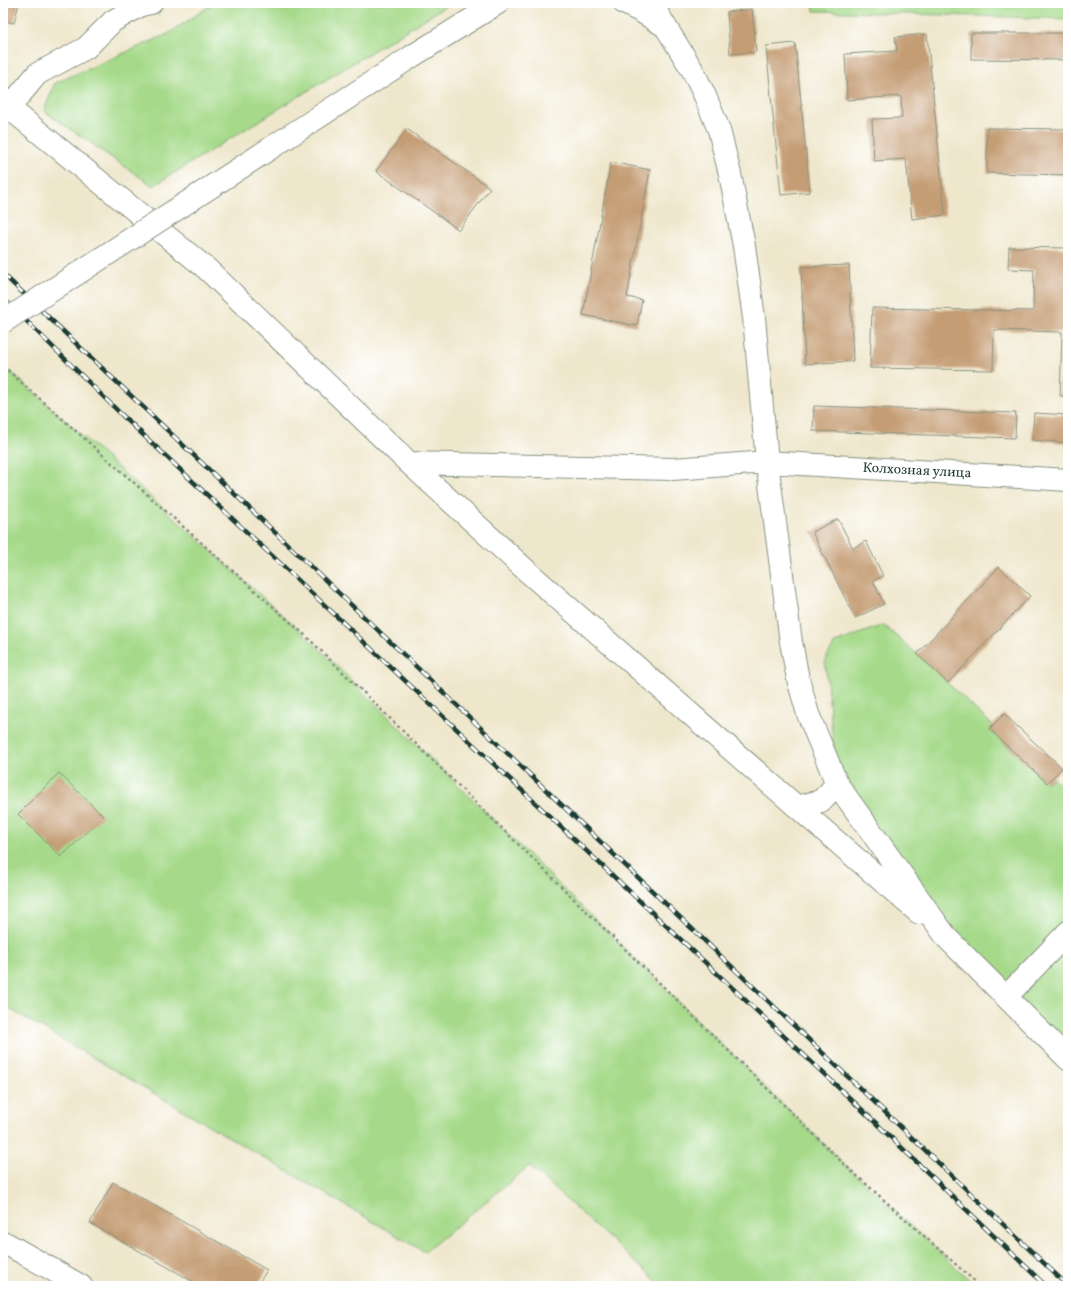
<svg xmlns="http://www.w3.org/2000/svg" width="1071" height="1289" font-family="Vollkorn,serif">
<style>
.green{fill:#a6da8a;stroke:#628c5f}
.building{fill:#c59d74}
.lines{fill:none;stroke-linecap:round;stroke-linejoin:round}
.minor-casing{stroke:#879280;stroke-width:24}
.path{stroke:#879280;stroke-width:2.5;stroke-dasharray:3 3;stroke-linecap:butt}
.minor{stroke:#fff;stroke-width:22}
.rail-casing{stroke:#1f3d34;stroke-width:4.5}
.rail{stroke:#fff;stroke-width:3;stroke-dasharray:9;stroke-linecap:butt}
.minor-bridge-casing{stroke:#879280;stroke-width:24;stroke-linecap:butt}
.minor-bridge{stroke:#fff;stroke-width:22}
.labels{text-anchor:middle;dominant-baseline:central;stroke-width:3;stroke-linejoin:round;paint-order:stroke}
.street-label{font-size:14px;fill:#1f3d34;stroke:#fff}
</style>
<rect width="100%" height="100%" fill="#fff"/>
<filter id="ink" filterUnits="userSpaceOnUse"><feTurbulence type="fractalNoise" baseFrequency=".025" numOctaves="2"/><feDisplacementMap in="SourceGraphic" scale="8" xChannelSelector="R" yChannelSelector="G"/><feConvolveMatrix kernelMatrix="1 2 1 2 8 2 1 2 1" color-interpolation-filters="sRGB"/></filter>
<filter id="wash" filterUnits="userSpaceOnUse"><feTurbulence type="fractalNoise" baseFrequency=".012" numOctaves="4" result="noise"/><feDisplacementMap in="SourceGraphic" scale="16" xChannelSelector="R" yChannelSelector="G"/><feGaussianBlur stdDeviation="0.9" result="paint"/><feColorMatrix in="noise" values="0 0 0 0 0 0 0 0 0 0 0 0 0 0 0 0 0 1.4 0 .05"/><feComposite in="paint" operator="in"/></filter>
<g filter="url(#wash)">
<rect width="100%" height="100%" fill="#efe7cc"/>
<path class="green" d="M 214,3 L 451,3 L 153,186 L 44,111 L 55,83 L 168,34 Z
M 813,3 L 1068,3 L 1068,19 L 814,11 Z
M 10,371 L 307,637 L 846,1166 L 976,1286 L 662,1286 L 529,1166 L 425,1252 L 3,1005 L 3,375 Z
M 883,625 L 917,654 L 993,726 L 990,730 L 1047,783 L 1053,778 L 1068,795 L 1068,1059 L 1006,997 L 837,784 L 825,660 L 835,643 Z"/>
<g id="blocks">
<path class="building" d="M 3,3 L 19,3 L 14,23 L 3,21 Z
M 752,9 L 756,52 L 730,54 L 727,12 Z
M 971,33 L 1068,33 L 1068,60 L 971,59 Z
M 927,34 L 945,215 L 912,219 L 906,159 L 874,161 L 872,119 L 902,118 L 901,96 L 847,100 L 845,54 L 897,51 L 895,37 Z
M 795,43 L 810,192 L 781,195 L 766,46 Z
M 987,128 L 1068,129 L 1068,175 L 987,173 Z
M 407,129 L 490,188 L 459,230 L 376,171 Z
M 611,162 L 650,170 L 627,297 L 642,300 L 637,326 L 583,315 Z
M 1009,247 L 1068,248 L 1068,396 L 1060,396 L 1062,332 L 994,330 L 993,370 L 870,368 L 872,308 L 1033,311 L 1034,270 L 1008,269 Z
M 849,265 L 853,361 L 805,364 L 801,267 Z
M 814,406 L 1016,413 L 1015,438 L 813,431 Z
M 1034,413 L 1068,415 L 1068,443 L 1032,440 Z
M 838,519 L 853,548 L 866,541 L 883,576 L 873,581 L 884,604 L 855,618 L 812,532 Z
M 999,567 L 1030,596 L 948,683 L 917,654 Z
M 1004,714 L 1062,768 L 1047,783 L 989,729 Z
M 59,773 L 103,816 L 61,857 L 18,814 Z
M 113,1182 L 267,1270 L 257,1286 L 201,1286 L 90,1223 Z"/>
</g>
</g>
<g filter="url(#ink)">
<use href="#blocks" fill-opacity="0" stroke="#879280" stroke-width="1"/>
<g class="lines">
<defs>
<path id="minor" d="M 624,3 L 642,12 L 663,25
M 651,3 L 693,71 L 705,96 L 719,130 L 730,174 L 744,246 L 754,318 L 767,462 L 791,642 L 798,679 L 808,714 L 837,784 L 947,938 L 1068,1059
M 414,55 L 498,3
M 3,103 L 207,269 L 409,463 L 528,572 L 797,807 L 821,801 L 837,784
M 9,108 L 37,74 L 86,48 L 113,21 L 141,5 L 151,3
M 409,463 L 673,469 L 767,462 L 1068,480
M 797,807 L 919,913
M 1006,997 L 1068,932
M 3,1244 L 7,1244 L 81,1286"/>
</defs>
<use href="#minor" class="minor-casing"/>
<path class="path" d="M 3,366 L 307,637 L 846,1166 L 980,1286"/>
<use href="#minor" class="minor"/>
<defs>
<path id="rail" d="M 3,274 L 1068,1286
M 3,298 L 122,415 L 855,1103 L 1046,1286"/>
</defs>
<use href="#rail" class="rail-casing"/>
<use href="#rail" class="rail"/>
<defs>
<path id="minor-bridge" d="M 3,322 L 414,55"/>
</defs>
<use href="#minor-bridge" class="minor-bridge-casing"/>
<use href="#minor-bridge" class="minor-bridge"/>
</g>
</g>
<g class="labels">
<g class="street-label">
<text transform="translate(917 471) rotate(3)">Колхозная улица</text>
</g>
</g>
<rect width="1071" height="1289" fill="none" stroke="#fff" stroke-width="16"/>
</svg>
